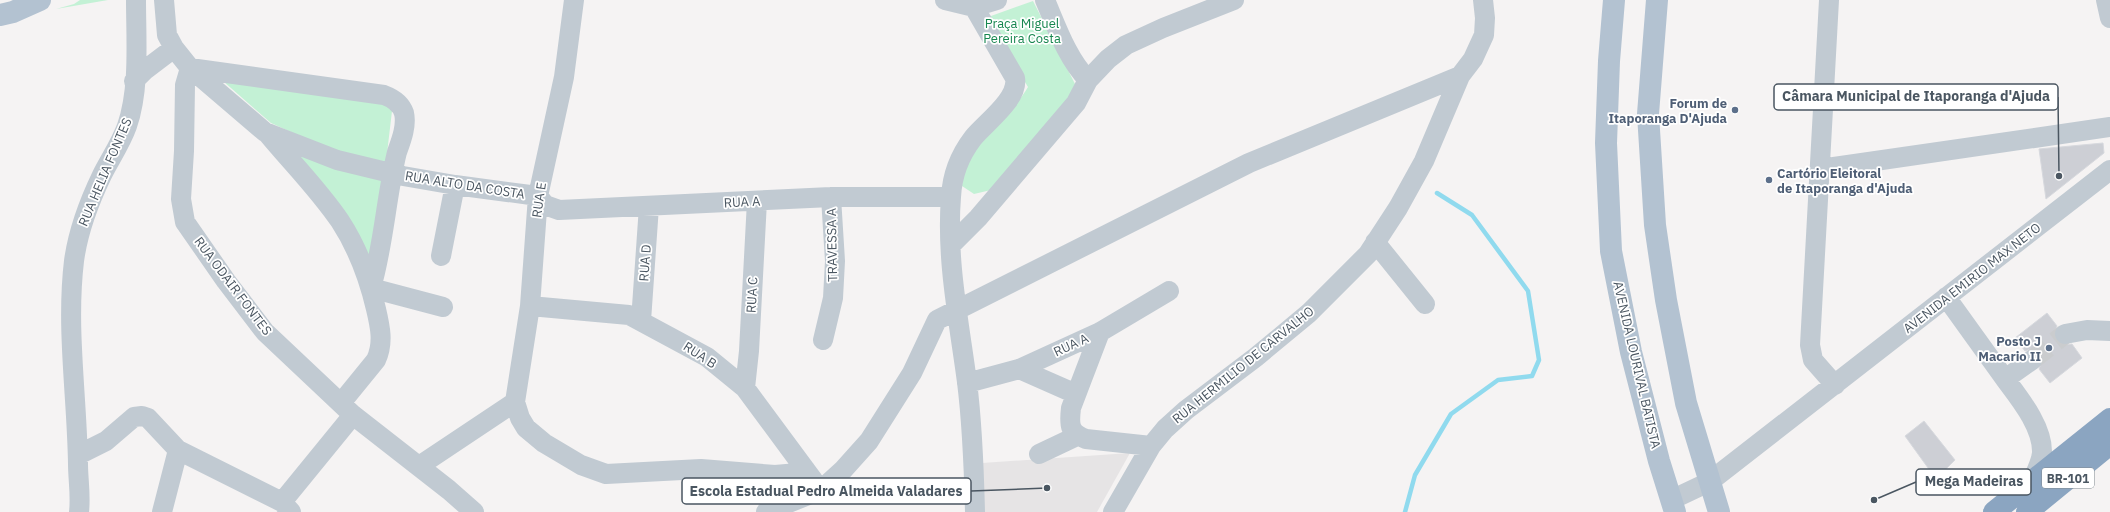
<svg xmlns="http://www.w3.org/2000/svg" width="2110" height="512" font-family="'IBM Plex Sans',sans-serif">
<style>
.education{fill:#e6e4e5}
.green{fill:#c3f1d5}
.lines{fill:none;stroke-linecap:round;stroke-linejoin:round}
.stream{stroke:#90daee;stroke-width:4.5}
.building{fill:#cdcfd5;stroke:#d7d9de}
.minor-tunnel{stroke:#caccce;stroke-width:20;stroke-dasharray:20 10;stroke-linecap:butt}
.minor{stroke:#c1cad2;stroke-width:20}
.major{stroke:#b3c2d1;stroke-width:22}
.highway{stroke:#8ba5c1;stroke-width:22}
.service-dot{fill:#5c6f8a;stroke:#fff;stroke-width:1.5}
.labels{text-anchor:middle;dominant-baseline:central;stroke-width:3.5;stroke-linejoin:round;paint-order:stroke}
.shield{fill:#fff;stroke:#808990;stroke-width:1}
.shield-label{font-size:12px;font-weight:bold;fill:#4a5661}
.park-label{font-size:13px;fill:#17864f;stroke:#fff}
.service-label{font-size:13px;font-weight:bold;fill:#4e5e75;stroke:#fff;text-anchor:end}
.street-label{font-size:13px;fill:#4a5661;stroke:#fff}
.leader{fill:none;stroke:#4a5661;stroke-width:1.5}
.callout-dot{fill:#4a5661;stroke:#fff;stroke-width:1.5}
.callout{fill:#fff;stroke:#4a5661;stroke-width:1.5}
.callout-label{font-size:14px;text-anchor:middle;font-weight:bold;fill:#4a5661}
</style>
<rect width="100%" height="100%" fill="#f5f3f3"/>
<path class="education" d="M 1130,453 L 1097,512 L 984,512 L 982,463 Z"/>
<path class="green" d="M 80,0 L 108,0 L 56,9 L 74,4 Z
M 1033,1 L 1075,84 L 1076,94 L 991,190 L 974,194 L 962,186 C 963,145 1009,120 1028,87 L 989,22 L 991,16 Z
M 215,74 L 382,101 L 392,111 L 386,162 L 335,152 L 271,123 Z
M 290,147 L 384,177 L 373,275 Z"/>
<g class="lines">
<path class="stream" d="M 1405,512 L 1415,475 L 1451,414 L 1498,380 L 1532,376 L 1539,360 L 1528,291 L 1472,215 L 1437,193"/>
</g>
<path class="building" d="M 2103,143 L 2104,153 L 2046,199 L 2039,149 Z
M 2047,313 L 2057,326 L 2054,336 L 2056,341 L 2062,345 L 2072,344 L 2082,358 L 2050,383 L 2039,369 L 2043,359 L 2041,353 L 2031,349 L 2025,351 L 2015,338 Z
M 1924,421 L 1955,460 L 1936,479 L 1905,436 Z"/>
<g class="lines">
<path class="minor-tunnel" d="M 2032,360 L 2065,334"/>
<path class="minor" d="M 164,0 L 167,35 L 174,48 L 190,68 L 265,132 L 337,160 L 403,176 L 455,185 L 538,196 L 545,205 L 559,210 L 831,197 L 951,197
M 574,0 L 564,77 L 538,196 L 530,306 L 515,402 L 520,418 L 526,428 L 544,443 L 581,465 L 606,474 L 701,469 L 775,475 L 798,473 L 806,470
M 945,0 L 974,7 L 997,0
M 1045,0 C 1057,28 1067,58 1088,80
M 1829,0 L 1810,345 L 1813,360 L 1835,385
M 2106,0 L 2110,18
M 974,7 L 1015,78 C 1019,99 985,123 973,138 C 960,155 952,176 951,197 C 946,259 959,321 967,382 C 972,422 974,471 975,512
M 190,68 L 185,85 L 184,151 L 181,199 L 185,222 L 226,281 L 265,332 L 353,415 L 449,490 L 474,512
M 190,68 L 384,95 C 392,98 401,104 404,113 C 407,126 401,141 397,152 C 386,197 384,244 371,288
M 134,81 L 145,70 L 174,48
M 268,134 C 292,163 319,190 340,221 C 357,247 369,279 376,309 C 380,326 384,343 376,360 L 341,403
M 1820,169 L 2110,127
M 1375,242 L 1425,304
M 951,245 L 978,218 L 1076,103 L 1088,80 L 1108,59 L 1126,45 L 1163,28 L 1234,0
M 441,256 L 455,185
M 371,288 L 443,307
M 1946,297 L 2005,379
M 530,306 L 629,315 L 707,357 L 745,388 L 813,480
M 641,321 L 649,206
M 1100,332 L 1071,408 C 1069,425 1069,433 1086,439 L 1151,446
M 2065,334 L 2087,330 L 2110,331
M 823,340 L 833,298 L 835,261 L 831,197
M 1019,369 L 1076,394
M 967,383 L 1019,369 L 1100,332 L 1169,291
M 745,388 L 749,351 L 757,201
M 1039,454 L 1077,436
M 78,455 L 106,441 L 134,417 L 142,416 L 148,418 L 178,450 L 282,502 L 291,512
M 419,466 L 515,402
M 2031,483 C 2035,474 2041,463 2042,453 C 2043,427 2020,399 2005,379 L 2032,360
M 1671,500 L 1709,482 L 2110,170
M 282,502 L 353,415
M 79,512 C 81,496 78,479 78,464 C 77,396 66,328 74,261 C 78,231 89,202 102,175 C 110,159 121,143 127,126 C 140,89 136,39 136,0
M 162,512 L 178,450
M 766,512 L 821,490 L 843,470 L 869,441 L 912,373 L 937,320 L 1249,163 L 1460,76
M 1113,512 L 1151,446 L 1165,429 L 1186,410 L 1256,357 L 1309,313 L 1368,254 L 1398,208 L 1424,161 L 1460,76 L 1473,59 L 1484,35 L 1485,18 L 1483,0"/>
<path class="major" d="M 1614,0 L 1609,61 L 1606,143 L 1611,251 L 1631,352 L 1659,461 L 1675,512
M 1657,0 L 1648,114 L 1655,225 L 1666,300 L 1686,403 L 1719,512
M 0,15 L 13,12 L 40,0"/>
<path class="highway" d="M 1994,512 L 2110,419
M 2027,512 L 2110,444"/>
</g>
<g class="service-dot">
<circle cx="1735" cy="110" r="4"/>
<circle cx="1769" cy="180" r="4"/>
<circle cx="2049" cy="348" r="4"/>
</g>
<g class="labels">
<rect class="shield" x="2042" y="468" width="52" height="20" rx="3"/>
<g class="shield-label">
<text x="2068" y="478">BR-101</text>
</g>
<g class="park-label">
<text x="1022" y="23">Praça Miguel<tspan x="1022" dy="15">Pereira Costa</tspan></text>
</g>
<g class="service-label">
<text x="1727" y="103">Forum de<tspan x="1727" dy="15">Itaporanga D'Ajuda</tspan></text>
<text x="1777" y="173" text-anchor="start">Cartório Eleitoral<tspan x="1777" dy="15">de Itaporanga d'Ajuda</tspan></text>
<text x="2041" y="341">Posto J<tspan x="2041" dy="15">Macario II</tspan></text>
</g>
<g class="street-label">
<text transform="translate(105 172) rotate(-67)">RUA HELIA FONTES</text>
<text transform="translate(465 185) rotate(9)">RUA ALTO DA COSTA</text>
<text transform="translate(539 200) rotate(-82)">RUA E</text>
<text transform="translate(742 202) rotate(-3)">RUA A</text>
<text transform="translate(832 245) rotate(-91)">TRAVESSA A</text>
<text transform="translate(645 263) rotate(-86)">RUA D</text>
<text transform="translate(1972 278) rotate(-38)">AVENIDA EMIRIO MAX NETO</text>
<text transform="translate(233 286) rotate(53)">RUA ODAIR FONTES</text>
<text transform="translate(752 295) rotate(-87)">RUA C</text>
<text transform="translate(1071 345) rotate(-25)">RUA A</text>
<text transform="translate(700 355) rotate(33)">RUA B</text>
<text transform="translate(1243 365) rotate(-39)">RUA HERMILIO DE CARVALHO</text>
<text transform="translate(1637 365) rotate(77)">AVENIDA LOURIVAL BATISTA</text>
</g>
</g>
<path class="leader" d="M2059 176L2058 97M1874 500L1916 482M1047 488L971 491"/>
<g class="callout-dot">
<circle cx="2059" cy="176" r="4"/>
<circle cx="1874" cy="500" r="4"/>
<circle cx="1047" cy="488" r="4"/>
</g>
<g class="callout">
<rect x="1774" y="84" width="284" height="26" rx="4"/>
<rect x="1916" y="469" width="115" height="26" rx="4"/>
<rect x="682" y="478" width="289" height="26" rx="4"/>
</g>
<g class="callout-label">
<text x="1916" y="101">Câmara Municipal de Itaporanga d'Ajuda</text>
<text x="1974" y="486">Mega Madeiras</text>
<text x="826" y="496">Escola Estadual Pedro Almeida Valadares</text>
</g>
</svg>
